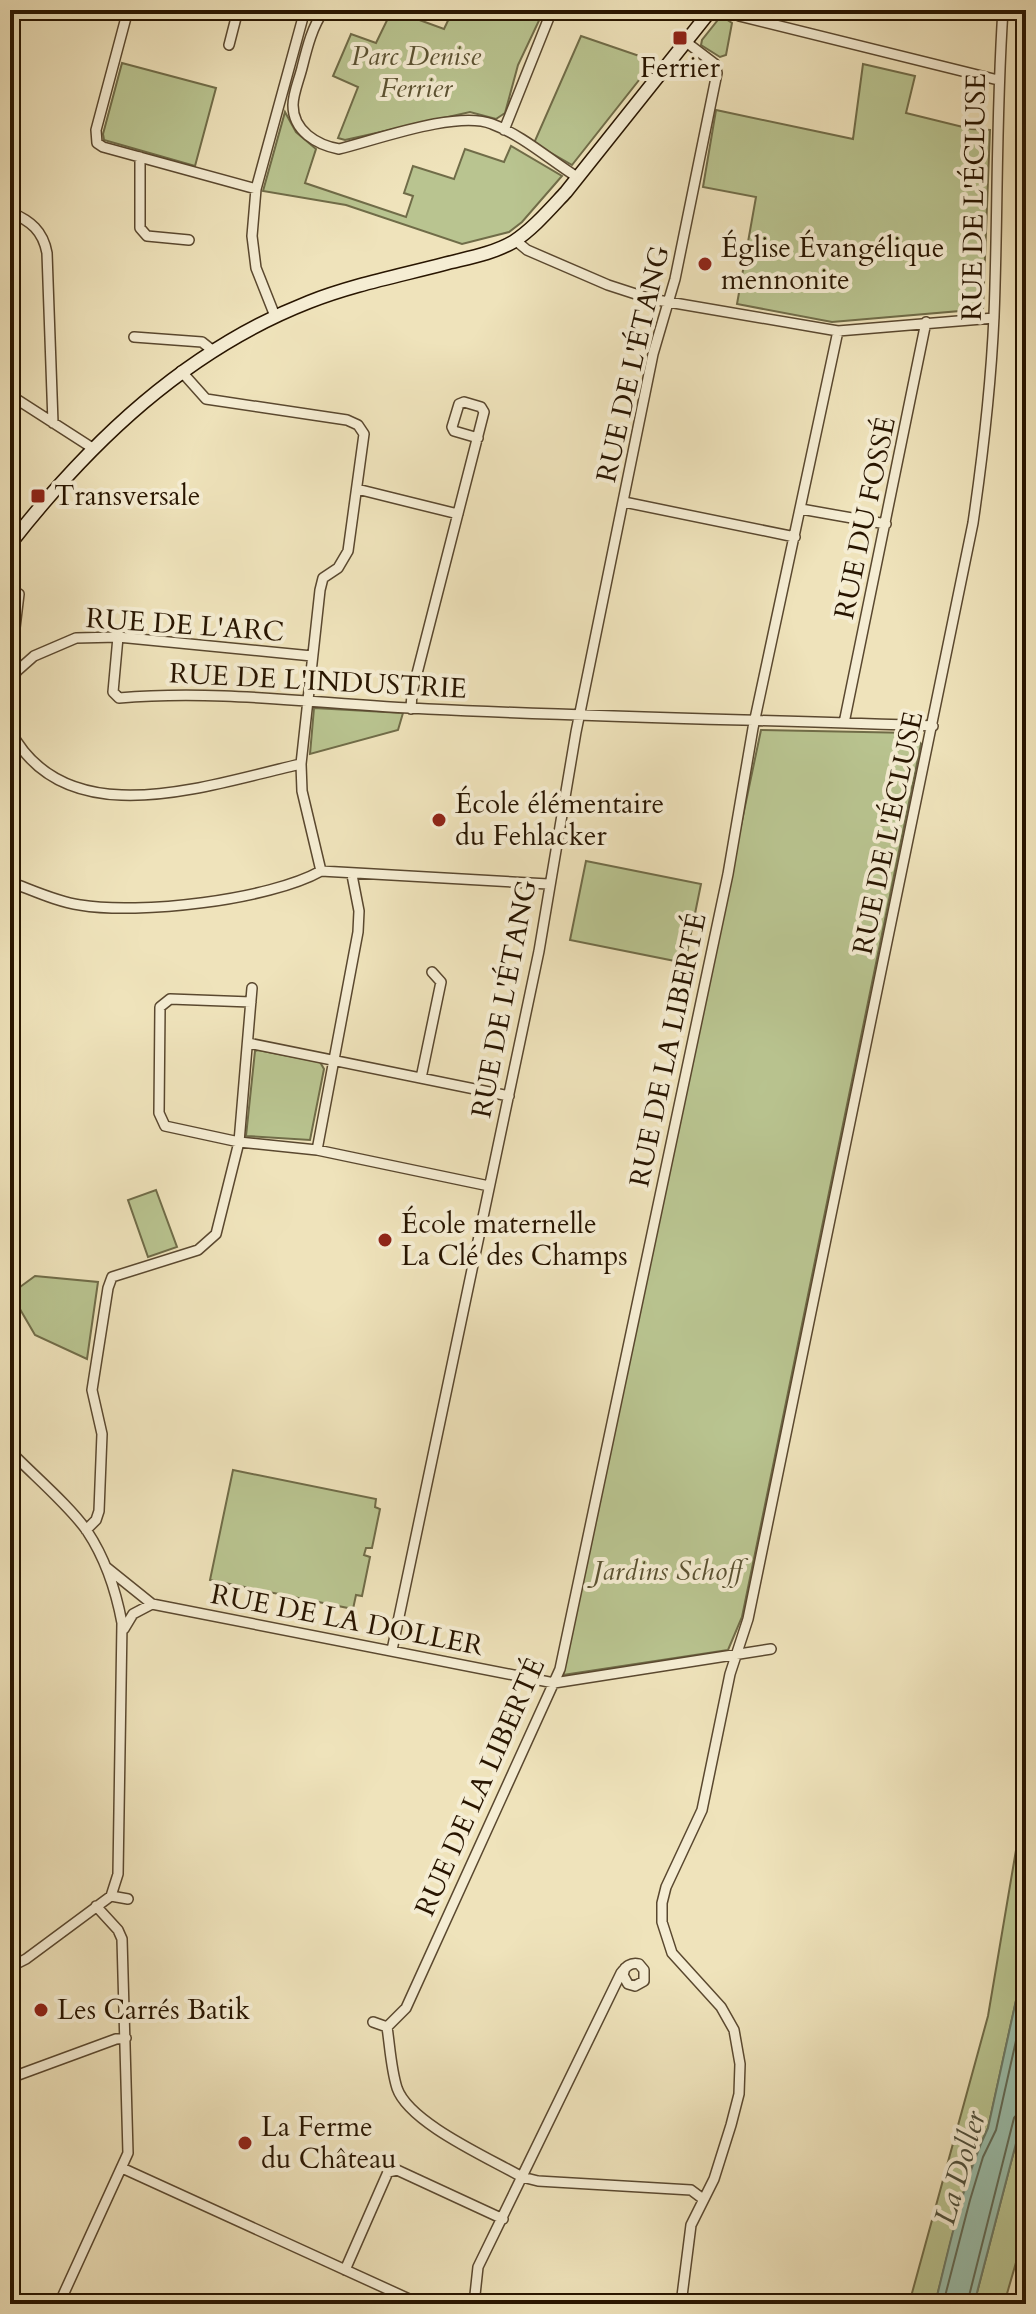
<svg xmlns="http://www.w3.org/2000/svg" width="1036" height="2314" font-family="Cardo,serif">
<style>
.green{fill:#b9c490;stroke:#706c48;stroke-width:2}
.water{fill:#9abeab;stroke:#6c7a67;stroke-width:2}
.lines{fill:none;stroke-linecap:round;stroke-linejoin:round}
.shore{stroke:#616a56;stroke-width:2}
.street-casing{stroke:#5a482f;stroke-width:12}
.secondary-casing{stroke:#281500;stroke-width:15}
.highway-casing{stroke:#281500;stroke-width:19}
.street{stroke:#f5edd3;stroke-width:9}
.secondary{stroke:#f5edd3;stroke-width:12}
.highway{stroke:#efe3bb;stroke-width:16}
.poi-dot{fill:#8f2418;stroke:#f5edd3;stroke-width:3}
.labels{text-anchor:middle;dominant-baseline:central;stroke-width:8;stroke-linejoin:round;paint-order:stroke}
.park-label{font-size:28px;font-style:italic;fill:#5b5232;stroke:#f5edd3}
.poi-label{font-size:28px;fill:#281500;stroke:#f5edd3;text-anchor:start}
.street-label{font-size:28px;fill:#281500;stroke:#f5edd3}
.water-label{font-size:30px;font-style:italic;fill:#50503c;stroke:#f5edd3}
</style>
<rect width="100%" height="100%" fill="#efe3bb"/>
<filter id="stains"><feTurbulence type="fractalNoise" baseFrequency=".0025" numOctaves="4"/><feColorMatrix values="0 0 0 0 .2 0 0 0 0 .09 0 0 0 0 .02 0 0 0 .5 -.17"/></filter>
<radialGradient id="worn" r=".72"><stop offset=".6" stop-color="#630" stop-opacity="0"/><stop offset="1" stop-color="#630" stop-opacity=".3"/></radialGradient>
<path class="green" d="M 392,10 L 444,29 L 453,10 L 492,10 L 499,13 L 501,10 L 544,10 L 518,65 L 505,113 L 496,119 L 470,112 L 345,140 L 338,138 L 358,87 L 333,76 L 351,34 L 376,43 Z
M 721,16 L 732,23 L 726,55 L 720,57 L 701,45 L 702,40 Z
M 581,36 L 654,61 L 572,165 L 534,143 Z
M 122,63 L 216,88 L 195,166 L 104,140 L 103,134 Z
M 863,64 L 915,76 L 906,113 L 971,129 L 990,130 L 983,309 L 832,322 L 737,304 L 756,197 L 703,187 L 716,110 L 853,139 Z
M 285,112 L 296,132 L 316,149 L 305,183 L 406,217 L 413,196 L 404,193 L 413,166 L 454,179 L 465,149 L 504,162 L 511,146 L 562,176 L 522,222 L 509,232 L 462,244 L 346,205 L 263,191 Z
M 314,708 L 403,713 L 398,730 L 310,754 Z
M 761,730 L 914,733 L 921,744 L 742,1617 L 728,1650 L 563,1675 Z
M 586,861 L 701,884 L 685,963 L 570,940 Z
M 258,1050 L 320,1062 L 324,1069 L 310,1140 L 246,1136 L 255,1051 Z
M 156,1190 L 177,1247 L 148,1257 L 128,1200 Z
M 35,1276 L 98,1282 L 87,1359 L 35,1335 L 17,1304 L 20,1287 Z
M 233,1470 L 376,1499 L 375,1507 L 380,1509 L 372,1548 L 366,1548 L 364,1555 L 370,1557 L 362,1596 L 356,1595 L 353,1609 L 210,1580 Z
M 1026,1791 L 1026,1955 L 988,2128 L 976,2154 L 962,2197 L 935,2304 L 909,2304 L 988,2016 Z
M 1026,2105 L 1026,2228 L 1004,2304 L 974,2304 Z"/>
<path class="water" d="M 1026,1955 L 1026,2105 L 974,2304 L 935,2304 C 950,2245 962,2183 988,2128 Z"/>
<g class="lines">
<path class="shore" d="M 943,2304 L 970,2200 L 983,2157 L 996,2130 L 1026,1996
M 967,2304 L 1014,2118 L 1019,2112 L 1026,2111"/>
<defs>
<path id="street" d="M 128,10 L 96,130 L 97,143 L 103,147 L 256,189
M 324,10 C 312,27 307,48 302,68 C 299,80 293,94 293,105 C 293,131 317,145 339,149 C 376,140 457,110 492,124 C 522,135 550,160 577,177
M 731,10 L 739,16 L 998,80
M 229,45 L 238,10
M 504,130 L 552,10
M 140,157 L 140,228 L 147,236 L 189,240
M 10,212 C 31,221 43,231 47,253 L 53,423
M 515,240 L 527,250 L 608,285 L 651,299 L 838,331 L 994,318
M 275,316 L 256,268 L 252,236 L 256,189 L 305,10
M 134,337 L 202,342 L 212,350
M 181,371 L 206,399 L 347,420 L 358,425 L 364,434 L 348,551 L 338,568 L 323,578 L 320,590 L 301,764 L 302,791 L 321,871
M 10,395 L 94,449
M 357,489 L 458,514
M 624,502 L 795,537
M 801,509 L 886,524
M 118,637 L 113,692 L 119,698 C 223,689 325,705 428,709 C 597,717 765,720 933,726
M 17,671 L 11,661 L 19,594
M 10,683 L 17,671 L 34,656 L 76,638 L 118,637 L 312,656
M 411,709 L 412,693 L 484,412 L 481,407 L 464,402 L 459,404 L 452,427 L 454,431 L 478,438
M 844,723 L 926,322
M 10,730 C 66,838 210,784 301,764
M 10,882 C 32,890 57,902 80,905 C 139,915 269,900 321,871 L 548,884
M 251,1002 L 170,999 L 160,1007 L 159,1113 L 165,1126 L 239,1142 L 317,1150 L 489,1186
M 248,1043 L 509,1096
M 421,1078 L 441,982 L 432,972
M 317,1150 L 358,932 L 359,911 L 352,875
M 10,1451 C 32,1474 70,1506 87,1531 C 105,1558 116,1591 122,1623 L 118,1874 L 111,1896
M 86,1530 L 96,1520 L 99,1511 L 102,1434 L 92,1390 L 108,1288 L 112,1277 L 198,1250 L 216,1234 L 239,1142 L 252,988
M 106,1567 L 152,1604 L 554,1683 L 771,1649
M 124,1629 L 133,1614 L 152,1604
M 392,1650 L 539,951 L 576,732 L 653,354 L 675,279 L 717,73 L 715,64 L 686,42
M 10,1967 L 26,1959 L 111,1896 L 128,1899
M 373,2022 L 387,2027 C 390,2047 391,2069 397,2088 C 409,2123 489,2158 522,2177 L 538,2181 L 691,2190 L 703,2199
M 387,2027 L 406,2008 L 560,1669 L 728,874 L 753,728 L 838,331
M 10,2078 L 116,2039 L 126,2038
M 122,2168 L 420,2304
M 345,2270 L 388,2172 L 397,2170 L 503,2219
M 59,2304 L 128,2153 L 122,1939 L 118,1930 L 96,1906
M 474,2304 L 478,2267 L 621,1973 C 626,1967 630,1962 639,1964 L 644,1970 L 644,1981 L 635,1986 L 628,1984 L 623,1975 L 625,1968
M 681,2304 L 691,2225 L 714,2179 L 731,2125 L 739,2094 L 740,2064 L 734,2030 L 721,2007 L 672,1953 L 662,1922 L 662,1903 L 666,1887 L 702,1810 L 730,1674 L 748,1619 L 973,523 C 983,454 991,386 994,316 C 998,214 996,112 1003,10"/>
<path id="secondary" d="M 10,544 C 90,442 186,350 309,302 C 352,285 398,276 444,264 C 467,258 492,254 513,242 C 533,229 550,209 566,192 L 711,10"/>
<path id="highway" d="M 1022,2304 L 1026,2289"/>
</defs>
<use href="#street" class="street-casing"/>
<use href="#secondary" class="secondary-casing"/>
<use href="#highway" class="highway-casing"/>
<use href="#street" class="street"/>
<use href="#secondary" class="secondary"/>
<use href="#highway" class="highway"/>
</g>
<g class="poi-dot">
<rect x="672" y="30" width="16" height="16" rx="4"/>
<circle cx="705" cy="264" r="8"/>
<rect x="30" y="488" width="16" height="16" rx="4"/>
<circle cx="439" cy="820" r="8"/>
<circle cx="385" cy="1240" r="8"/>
<circle cx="41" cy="2010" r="8"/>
<circle cx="245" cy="2143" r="8"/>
</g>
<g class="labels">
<g class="park-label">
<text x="416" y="56">Parc Denise<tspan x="416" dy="32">Ferrier</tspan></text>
<text x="668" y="1571">Jardins Schoff</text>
</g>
<g class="poi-label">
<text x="680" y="68" text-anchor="middle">Ferrier</text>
<text x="721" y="248">Église Évangélique<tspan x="721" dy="32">mennonite</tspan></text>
<text x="54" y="496">Transversale</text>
<text x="455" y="804">École élémentaire<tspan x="455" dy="32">du Fehlacker</tspan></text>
<text x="401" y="1224">École maternelle<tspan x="401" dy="32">La Clé des Champs</tspan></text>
<text x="57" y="2010">Les Carrés Batik</text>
<text x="261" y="2127">La Ferme<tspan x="261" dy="32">du Château</tspan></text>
</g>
<g class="street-label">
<text transform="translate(974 197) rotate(-89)">RUE DE L'ÉCLUSE</text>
<text transform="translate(633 364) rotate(-77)">RUE DE L'ÉTANG</text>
<text transform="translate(865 518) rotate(-78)">RUE DU FOSSÉ</text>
<text transform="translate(185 625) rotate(4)">RUE DE L'ARC</text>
<text transform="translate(318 681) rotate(3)">RUE DE L'INDUSTRIE</text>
<text transform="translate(888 833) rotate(-78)">RUE DE L'ÉCLUSE</text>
<text transform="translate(504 999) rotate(-79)">RUE DE L'ÉTANG</text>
<text transform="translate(668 1050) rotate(-78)">RUE DE LA LIBERTÉ</text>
<text transform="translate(347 1620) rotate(11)">RUE DE LA DOLLER</text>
<text transform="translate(480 1787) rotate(-66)">RUE DE LA LIBERTÉ</text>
</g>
<g class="water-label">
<text transform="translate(960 2168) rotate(-74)">La Doller</text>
</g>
</g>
<rect width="1036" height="2314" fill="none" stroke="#efe3bb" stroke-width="40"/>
<rect x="12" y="12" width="1012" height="2290" fill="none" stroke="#281500" stroke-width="4"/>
<rect x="20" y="20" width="996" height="2274" fill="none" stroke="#281500" stroke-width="2"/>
<rect width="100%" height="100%" filter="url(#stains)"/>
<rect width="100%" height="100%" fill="url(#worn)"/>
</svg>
